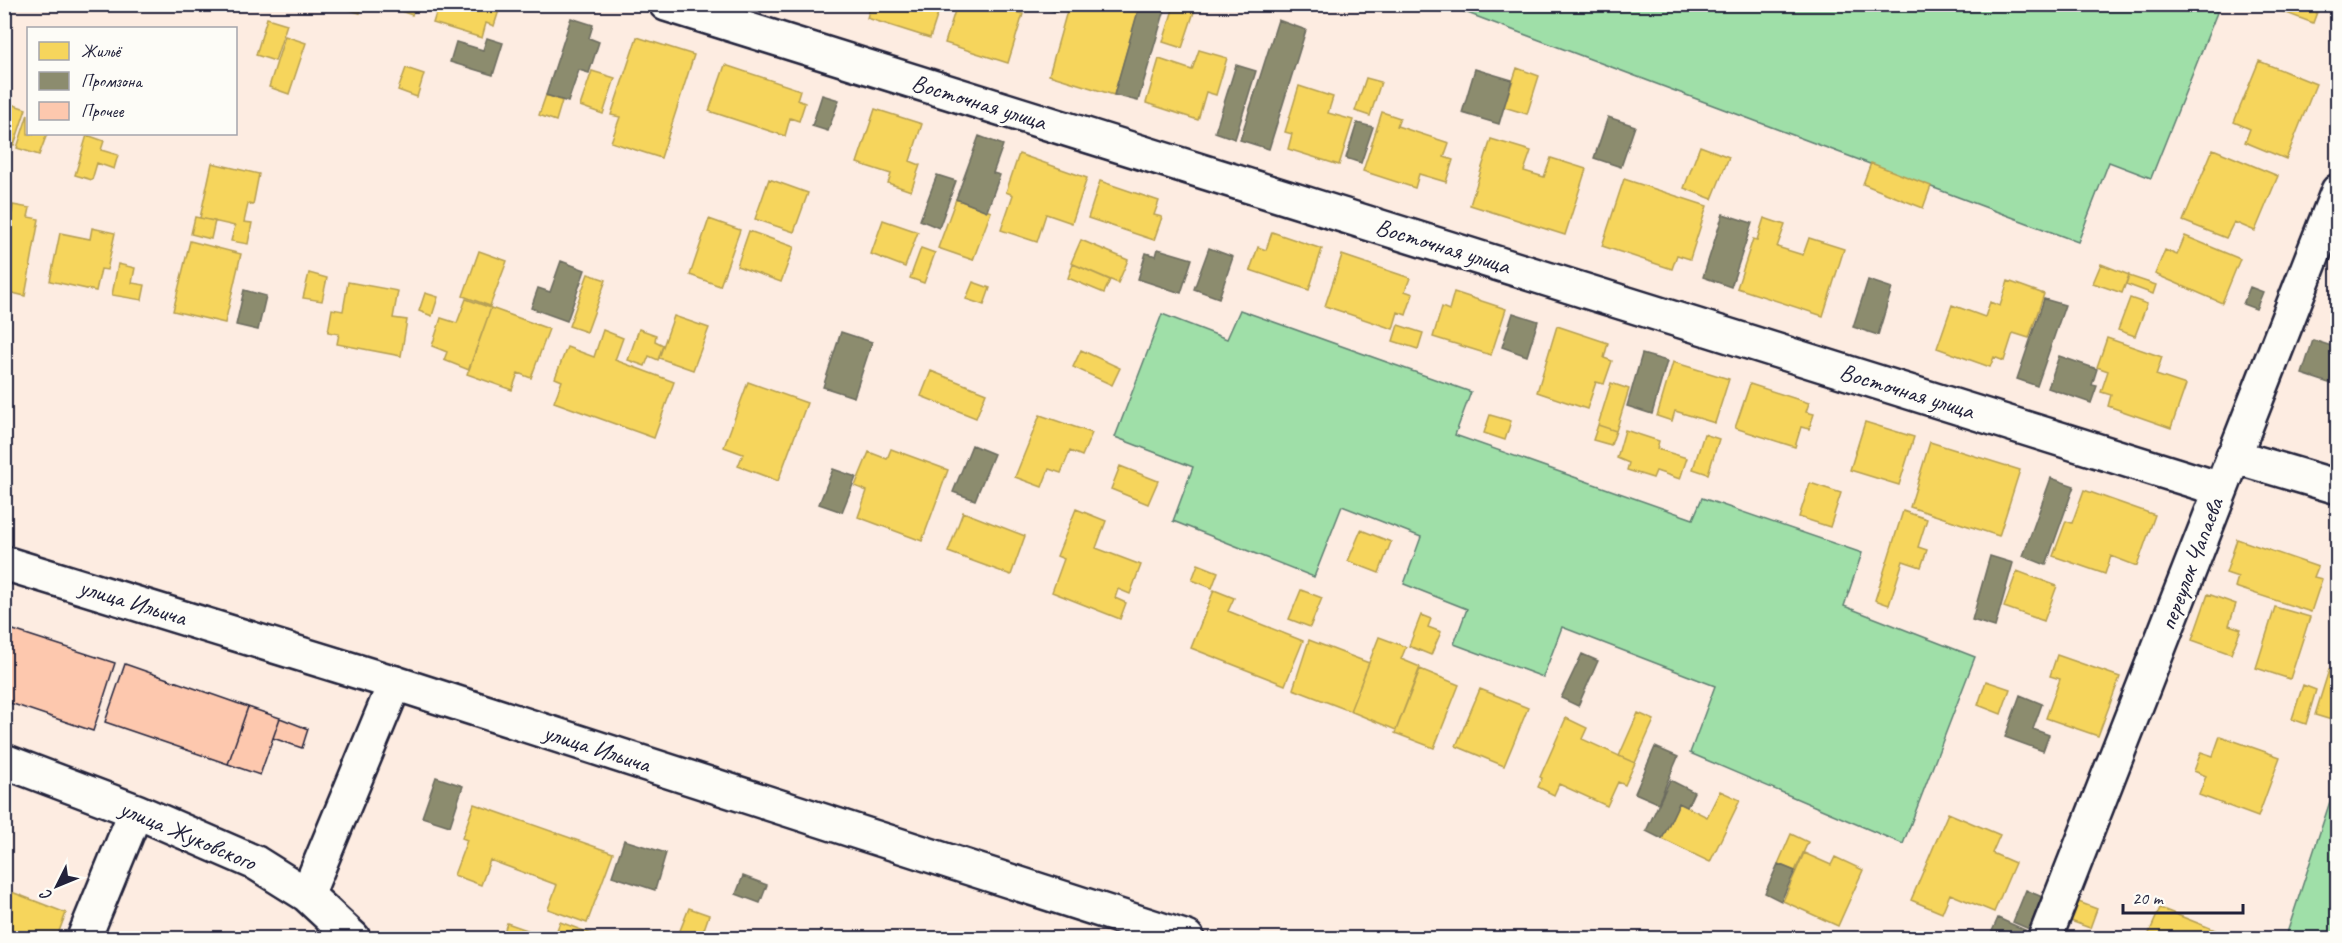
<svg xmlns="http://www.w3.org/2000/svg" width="2342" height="943" font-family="Caveat,sans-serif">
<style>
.green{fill:#9fdfa8;stroke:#608072;stroke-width:1.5}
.homes{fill:#f6d55c;stroke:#b69f52;stroke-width:1.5}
.industry{fill:#8c8c6e;stroke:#6c6c5f;stroke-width:1.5}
.building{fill:#fdc8ae;stroke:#22223b;stroke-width:1.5}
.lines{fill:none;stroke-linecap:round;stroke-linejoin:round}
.minor-casing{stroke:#22223b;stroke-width:38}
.major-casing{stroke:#22223b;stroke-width:38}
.minor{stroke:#fdfcf7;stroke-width:33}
.major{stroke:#fdfcf7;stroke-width:33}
.labels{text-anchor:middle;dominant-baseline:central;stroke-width:6;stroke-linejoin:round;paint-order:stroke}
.street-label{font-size:24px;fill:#22223b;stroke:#fdfcf7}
</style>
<rect width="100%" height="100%" fill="#fdece1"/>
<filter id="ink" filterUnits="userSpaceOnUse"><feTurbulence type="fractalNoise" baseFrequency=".0167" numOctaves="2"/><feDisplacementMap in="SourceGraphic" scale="12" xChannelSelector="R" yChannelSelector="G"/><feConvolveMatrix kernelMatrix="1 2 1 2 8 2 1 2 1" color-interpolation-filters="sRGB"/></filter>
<g filter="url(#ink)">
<path class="green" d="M 1446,5 L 2220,5 L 2151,178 L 2109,162 L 2078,242 Z
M 1240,310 L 1471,392 L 1455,435 L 1693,519 L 1702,498 L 1862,553 L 1844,606 L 1975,657 L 1903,844 L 1690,753 L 1715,686 L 1562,627 L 1543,677 L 1454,644 L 1467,609 L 1404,584 L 1421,537 L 1342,506 L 1314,577 L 1173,521 L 1193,467 L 1115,437 L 1162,314 L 1227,339 Z
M 2337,780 L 2337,938 L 2292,938 L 2286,936 Z"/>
<path class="homes" d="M 344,4 L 363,4 L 360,13 L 343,8 Z
M 381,4 L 415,4 L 412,15 Z
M 439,4 L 501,4 L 494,26 L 486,23 L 482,38 L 433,23 Z
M 871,4 L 941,4 L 930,38 L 867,18 Z
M 957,4 L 1017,4 L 1015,12 L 1023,14 L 1008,63 L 945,43 Z
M 1069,4 L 1122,4 L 1139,9 L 1114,95 L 1049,75 Z
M 2275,4 L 2320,4 L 2313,23 L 2273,8 Z
M 1174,6 L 1194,12 L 1182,48 L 1163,42 Z
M 267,18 L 287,24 L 275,61 L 256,55 Z
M 285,36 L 306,43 L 289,94 L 269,87 Z
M 637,37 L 694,55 L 661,158 L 611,142 L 620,117 L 611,115 Z
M 1199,50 L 1227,58 L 1216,95 L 1206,92 L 1198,120 L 1146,103 L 1159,59 L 1192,70 Z
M 2259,61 L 2316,84 L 2286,159 L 2245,142 L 2250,129 L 2234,122 Z
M 725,65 L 800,90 L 797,100 L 805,103 L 799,121 L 790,118 L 785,136 L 709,111 Z
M 406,68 L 424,74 L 417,97 L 398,90 Z
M 1517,68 L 1539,76 L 1527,114 L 1504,107 Z
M 592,71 L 615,78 L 603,114 L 580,106 Z
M 1366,78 L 1381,82 L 1370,116 L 1355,111 Z
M 1299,86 L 1333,97 L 1328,113 L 1353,120 L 1339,165 L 1288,149 L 1292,134 L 1285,132 Z
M 546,95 L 562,101 L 556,121 L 539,115 Z
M 11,104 L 26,109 L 14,145 L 4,142 L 4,123 Z
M 875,109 L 922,124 L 910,161 L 920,165 L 911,191 L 888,183 L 891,174 L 857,163 Z
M 1382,112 L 1400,118 L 1397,126 L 1449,143 L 1444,157 L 1453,160 L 1446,182 L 1419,174 L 1415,188 L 1363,171 Z
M 28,114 L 28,134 L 47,134 L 39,155 L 17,148 Z
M 87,135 L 104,141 L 101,150 L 118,155 L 114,169 L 97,163 L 92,180 L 75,175 Z
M 1491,139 L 1531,151 L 1524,171 L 1544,177 L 1551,158 L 1586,169 L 1565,235 L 1470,205 Z
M 1700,146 L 1729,157 L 1712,199 L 1684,188 Z
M 2213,149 L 2278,176 L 2255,231 L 2234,222 L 2226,238 L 2183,221 Z
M 1019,154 L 1087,178 L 1072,223 L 1046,214 L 1037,242 L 1001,230 L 1013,195 L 1006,192 Z
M 212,163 L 259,174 L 253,205 L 248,204 L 244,222 L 252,223 L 248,244 L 231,241 L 235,226 L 200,218 Z
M 1871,163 L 1931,186 L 1923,208 L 1863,184 Z
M 769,179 L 808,193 L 794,232 L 755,219 Z
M 1624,179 L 1707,206 L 1690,259 L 1677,255 L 1672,269 L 1602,246 Z
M 1100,181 L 1159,201 L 1154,215 L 1162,217 L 1154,240 L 1088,218 Z
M 956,199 L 991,212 L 973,260 L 938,248 Z
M 13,205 L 30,208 L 28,217 L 39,219 L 25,296 L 4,291 L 4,212 L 12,213 Z
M 195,217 L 215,221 L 211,239 L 191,234 Z
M 1764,218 L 1785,225 L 1777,247 L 1803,255 L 1809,238 L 1844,249 L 1823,316 L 1737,288 L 1753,239 L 1757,240 Z
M 709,219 L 740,230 L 720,286 L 690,275 Z
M 883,220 L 918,232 L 905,267 L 871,254 Z
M 92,228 L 115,233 L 107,270 L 101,269 L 96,291 L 50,281 L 60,233 L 90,239 Z
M 749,231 L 794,247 L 781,282 L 737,266 Z
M 1272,232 L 1322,249 L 1309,290 L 1250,270 L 1258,247 L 1266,250 Z
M 2185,236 L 2240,259 L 2222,303 L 2155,274 L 2165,250 L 2177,255 Z
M 1081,240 L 1128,260 L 1118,283 L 1071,263 Z
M 190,241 L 241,254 L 225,323 L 173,311 Z
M 921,248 L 935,253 L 924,283 L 910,278 Z
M 479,251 L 507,261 L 490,306 L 463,296 Z
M 1342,255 L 1410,278 L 1405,291 L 1413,294 L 1406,315 L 1398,312 L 1393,329 L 1325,306 Z
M 118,264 L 135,268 L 132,283 L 145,285 L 142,300 L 112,295 Z
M 1073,264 L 1110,280 L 1104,293 L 1068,278 Z
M 2101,264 L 2129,275 L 2122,293 L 2093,283 Z
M 309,273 L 327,278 L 322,301 L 303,298 Z
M 588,274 L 606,280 L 587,332 L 569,326 Z
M 2129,276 L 2156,285 L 2153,294 L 2126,284 Z
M 2008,281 L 2044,294 L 2029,338 L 2013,333 L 2004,361 L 1994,357 L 1990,367 L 1937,348 L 1952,305 L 1985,317 L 1990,302 L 2000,306 Z
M 348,282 L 398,291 L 393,318 L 407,320 L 401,356 L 337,344 L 339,334 L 328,332 L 332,309 L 343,311 Z
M 973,282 L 990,288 L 984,305 L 966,299 Z
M 1454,292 L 1506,309 L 1491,355 L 1433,337 L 1442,307 L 1449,310 Z
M 425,293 L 438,297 L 432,316 L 419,311 Z
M 2130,298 L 2147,304 L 2135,336 L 2118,330 Z
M 466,299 L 491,308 L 469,370 L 444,360 L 447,352 L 432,346 L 441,318 L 457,323 Z
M 491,308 L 549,329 L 531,378 L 518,373 L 512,390 L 467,374 Z
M 674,316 L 709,328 L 693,370 L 659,358 Z
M 1398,325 L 1423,333 L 1418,349 L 1393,341 Z
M 1557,326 L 1608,343 L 1604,358 L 1612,361 L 1604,384 L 1596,382 L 1587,409 L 1537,392 Z
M 639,329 L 656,335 L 655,341 L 663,345 L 658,360 L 649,356 L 645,366 L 628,360 Z
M 603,330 L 623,338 L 615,360 L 674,382 L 654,438 L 554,402 L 562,381 L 555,378 L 567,347 L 594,357 Z
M 2107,338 L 2162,357 L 2156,375 L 2186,385 L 2171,428 L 2108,406 L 2111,395 L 2101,392 L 2108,371 L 2097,367 Z
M 1081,350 L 1120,368 L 1112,385 L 1073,367 Z
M 1673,362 L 1729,379 L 1715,423 L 1675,411 L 1672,421 L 1657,416 Z
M 931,371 L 986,393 L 976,418 L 921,396 Z
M 748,382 L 807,403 L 778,481 L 738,466 L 743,454 L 724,447 Z
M 1611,383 L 1629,389 L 1616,431 L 1598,425 Z
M 1750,384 L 1809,403 L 1806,412 L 1814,414 L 1809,429 L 1801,427 L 1795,447 L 1735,428 Z
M 1040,415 L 1092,433 L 1082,456 L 1070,451 L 1061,473 L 1049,469 L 1042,487 L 1015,477 Z
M 1490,415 L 1511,421 L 1505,440 L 1484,433 Z
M 1865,422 L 1914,437 L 1899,485 L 1850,470 Z
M 1598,425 L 1616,431 L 1611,445 L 1593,440 Z
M 1625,430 L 1659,441 L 1657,449 L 1687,458 L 1680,479 L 1656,471 L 1653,478 L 1627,470 L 1629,463 L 1617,458 Z
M 1704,434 L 1719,439 L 1708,474 L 1693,469 Z
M 1930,442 L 2020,470 L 1999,536 L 1910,507 Z
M 891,449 L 948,470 L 922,541 L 858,517 L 867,491 L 855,486 L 869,452 L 887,459 Z
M 1120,466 L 1158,481 L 1148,504 L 1111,489 Z
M 1810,483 L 1841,493 L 1830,527 L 1799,517 Z
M 2084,490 L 2155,515 L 2137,566 L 2111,556 L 2105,574 L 2053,556 L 2066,521 L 2072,523 Z
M 1076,509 L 1106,521 L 1096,548 L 1141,565 L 1130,594 L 1118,589 L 1115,598 L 1126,603 L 1120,619 L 1052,592 L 1064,559 L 1057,556 Z
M 1903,511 L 1927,519 L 1918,547 L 1927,550 L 1921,567 L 1903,561 L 1889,605 L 1875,600 Z
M 963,512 L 1025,536 L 1011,575 L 948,552 Z
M 1361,530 L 1391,542 L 1379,573 L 1348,561 Z
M 2237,539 L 2318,567 L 2314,577 L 2322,579 L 2311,612 L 2235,587 L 2238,577 L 2226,573 Z
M 1198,564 L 1218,572 L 1212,588 L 1192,580 Z
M 2017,571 L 2057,586 L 2044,621 L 2004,607 Z
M 1214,590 L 1234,598 L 1228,611 L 1303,641 L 1285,685 L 1191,648 Z
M 1301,590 L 1322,598 L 1310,627 L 1289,619 Z
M 2208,594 L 2236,604 L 2229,625 L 2241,629 L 2231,654 L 2192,640 Z
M 2275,607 L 2310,617 L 2290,679 L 2256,668 Z
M 1421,615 L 1431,619 L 1428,627 L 1441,632 L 1431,655 L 1409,646 Z
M 1379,637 L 1406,647 L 1401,659 L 1420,667 L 1396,730 L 1350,711 Z
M 1309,640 L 1369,663 L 1350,711 L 1293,689 Z
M 2057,655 L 2120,677 L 2098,736 L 2046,718 L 2060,679 L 2050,676 Z
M 1420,669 L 1459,685 L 1434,748 L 1395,733 Z
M 2329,670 L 2338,672 L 2338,712 L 2335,721 L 2315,715 Z
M 1986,681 L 2010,689 L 2001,714 L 1978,705 Z
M 2303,685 L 2316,690 L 2306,724 L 2292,719 Z
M 1480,689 L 1528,708 L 1504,766 L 1456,746 Z
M 1638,713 L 1654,720 L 1635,763 L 1619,756 Z
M 1566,718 L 1587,728 L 1582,739 L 1635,763 L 1625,785 L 1618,782 L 1607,806 L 1559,784 L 1554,795 L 1538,787 L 1542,778 L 1540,777 Z
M 2220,736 L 2280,757 L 2258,817 L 2199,795 L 2206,776 L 2194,771 L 2201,752 L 2213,756 Z
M 1720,791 L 1740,800 L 1710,862 L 1662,839 L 1679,803 L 1707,817 Z
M 474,804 L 613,853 L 587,923 L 548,909 L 557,885 L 490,860 L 481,885 L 454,875 L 467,840 L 462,838 Z
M 1948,813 L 2000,835 L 1992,853 L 2015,863 L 1994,912 L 1950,894 L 1942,913 L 1911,900 Z
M 1791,834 L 1808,842 L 1795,871 L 1778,864 Z
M 1804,853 L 1831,865 L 1835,857 L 1863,870 L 1838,926 L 1783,901 Z
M 4,889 L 66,913 L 58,934 L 54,933 L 52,938 L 4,938 Z
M 2076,901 L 2097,909 L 2090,928 L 2068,920 Z
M 689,908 L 709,915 L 701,938 L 677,938 Z
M 2160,908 L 2215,930 L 2211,938 L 2147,938 Z
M 560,922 L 595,935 L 593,938 L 554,938 Z
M 507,923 L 550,938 L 502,938 Z"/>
<path class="industry" d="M 1033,4 L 1058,4 L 1056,12 Z
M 1140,4 L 1166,6 L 1138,101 L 1114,95 Z
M 571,18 L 593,25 L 589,38 L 599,42 L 589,73 L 579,70 L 568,102 L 546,95 Z
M 1278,20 L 1306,30 L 1269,149 L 1240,140 Z
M 487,38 L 503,43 L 493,75 L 450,62 L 456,42 L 483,50 Z
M 1236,65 L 1256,71 L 1235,139 L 1215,132 Z
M 1475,69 L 1512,80 L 1499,124 L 1462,113 Z
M 822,95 L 839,100 L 828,131 L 812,126 Z
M 1608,117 L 1635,126 L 1621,167 L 1594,158 Z
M 1357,123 L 1373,127 L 1361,163 L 1346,158 Z
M 979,136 L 1003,145 L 993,173 L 1000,175 L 987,211 L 956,199 Z
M 937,175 L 956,181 L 939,228 L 920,220 Z
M 1723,214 L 1752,223 L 1731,287 L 1703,277 Z
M 1209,248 L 1233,257 L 1219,298 L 1194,289 Z
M 1158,249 L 1192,259 L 1181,293 L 1138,279 L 1146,253 L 1156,256 Z
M 561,261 L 585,270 L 567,321 L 531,308 L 538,288 L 550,292 Z
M 1868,280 L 1892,288 L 1878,335 L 1853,327 Z
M 2250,287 L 2263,292 L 2256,309 L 2243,304 Z
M 244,290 L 266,296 L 258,330 L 236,325 Z
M 2044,299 L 2065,305 L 2037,386 L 2017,379 Z
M 1513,313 L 1538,321 L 1527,356 L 1502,347 Z
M 841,332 L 872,342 L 854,397 L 823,387 Z
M 2313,340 L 2338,348 L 2338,357 L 2329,383 L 2302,374 Z
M 1642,354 L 1667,361 L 1652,414 L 1627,406 Z
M 2059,356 L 2097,369 L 2092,385 L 2097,386 L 2091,403 L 2048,388 Z
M 972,445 L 994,454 L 975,500 L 953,492 Z
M 833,469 L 856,477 L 842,512 L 819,504 Z
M 2051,478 L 2074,486 L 2046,565 L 2023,556 Z
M 1990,556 L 2013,563 L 1995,627 L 1972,620 Z
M 1582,654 L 1598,661 L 1578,706 L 1561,698 Z
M 2020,695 L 2042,704 L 2033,729 L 2049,735 L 2043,751 L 2005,737 Z
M 1655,747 L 1678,757 L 1658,803 L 1635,793 Z
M 436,777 L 463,786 L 450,826 L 422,817 Z
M 1670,780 L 1694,792 L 1687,807 L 1679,803 L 1662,839 L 1646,831 Z
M 624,840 L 666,853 L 655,890 L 612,876 Z
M 1778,864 L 1795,871 L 1781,901 L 1765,893 Z
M 743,876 L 767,885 L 760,903 L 736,894 Z
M 2026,890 L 2042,897 L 2029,929 L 2013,922 Z
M 1998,918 L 2025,930 L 2021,938 L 1989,938 Z"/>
<path class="building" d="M 4,627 L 115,663 L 93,731 L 4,701 Z
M 125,664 L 248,707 L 228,764 L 105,722 Z
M 248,707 L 280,718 L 260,775 L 228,764 Z
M 280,718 L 308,729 L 302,748 L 273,738 Z"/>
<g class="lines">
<defs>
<path id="minor" d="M 666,4 L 2220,489
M 2233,456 L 2338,487
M 4,761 L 136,811 L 256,863 L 307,895 L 353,938
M 307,895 L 395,683
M 84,938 L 136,811
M 2045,938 L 2338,191"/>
<path id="major" d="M 4,563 L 395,683 L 1187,938"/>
</defs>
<use href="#minor" class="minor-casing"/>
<use href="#major" class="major-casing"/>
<use href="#minor" class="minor"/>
<use href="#major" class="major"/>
</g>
</g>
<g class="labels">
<g class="street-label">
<text transform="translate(979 102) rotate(17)">Восточная улица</text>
<text transform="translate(1443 246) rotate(17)">Восточная улица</text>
<text transform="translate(1907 391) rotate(17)">Восточная улица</text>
<text transform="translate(2191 564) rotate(-69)">переулок Чапаева</text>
<text transform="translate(133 602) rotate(17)">улица Ильича</text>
<text transform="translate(597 748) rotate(18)">улица Ильича</text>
<text transform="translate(188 835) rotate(23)">улица Жуковского</text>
</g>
</g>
<rect width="2342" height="943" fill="none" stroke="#fdfcf7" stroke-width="24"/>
<rect x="12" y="12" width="2318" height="919" fill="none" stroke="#22223b" stroke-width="2" filter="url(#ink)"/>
<rect x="27" y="27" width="210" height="108" fill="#fdfcf7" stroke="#a5a5ac" stroke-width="1.5"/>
<rect x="39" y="42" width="30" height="18" fill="#f6d55c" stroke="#a5a5ac" stroke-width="1.5"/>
<text x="81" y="57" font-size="18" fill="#22223b">Жильё</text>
<rect x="39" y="72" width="30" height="18" fill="#8c8c6e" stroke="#a5a5ac" stroke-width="1.5"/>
<text x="81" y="87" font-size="18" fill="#22223b">Промзона</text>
<rect x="39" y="102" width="30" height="18" fill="#fdc8ae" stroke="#a5a5ac" stroke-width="1.5"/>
<text x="81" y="117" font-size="18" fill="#22223b">Прочее</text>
<g transform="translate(57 886) rotate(227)" stroke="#fdfcf7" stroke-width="4.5" paint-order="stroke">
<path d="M0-4.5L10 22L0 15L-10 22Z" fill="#22223b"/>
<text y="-9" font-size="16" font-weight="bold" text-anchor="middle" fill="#22223b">С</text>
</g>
<path d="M2123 904v9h120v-9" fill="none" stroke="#22223b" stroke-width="3"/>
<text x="2132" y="904" font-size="18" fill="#22223b" stroke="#fdfcf7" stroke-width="4.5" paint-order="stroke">20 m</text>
</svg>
